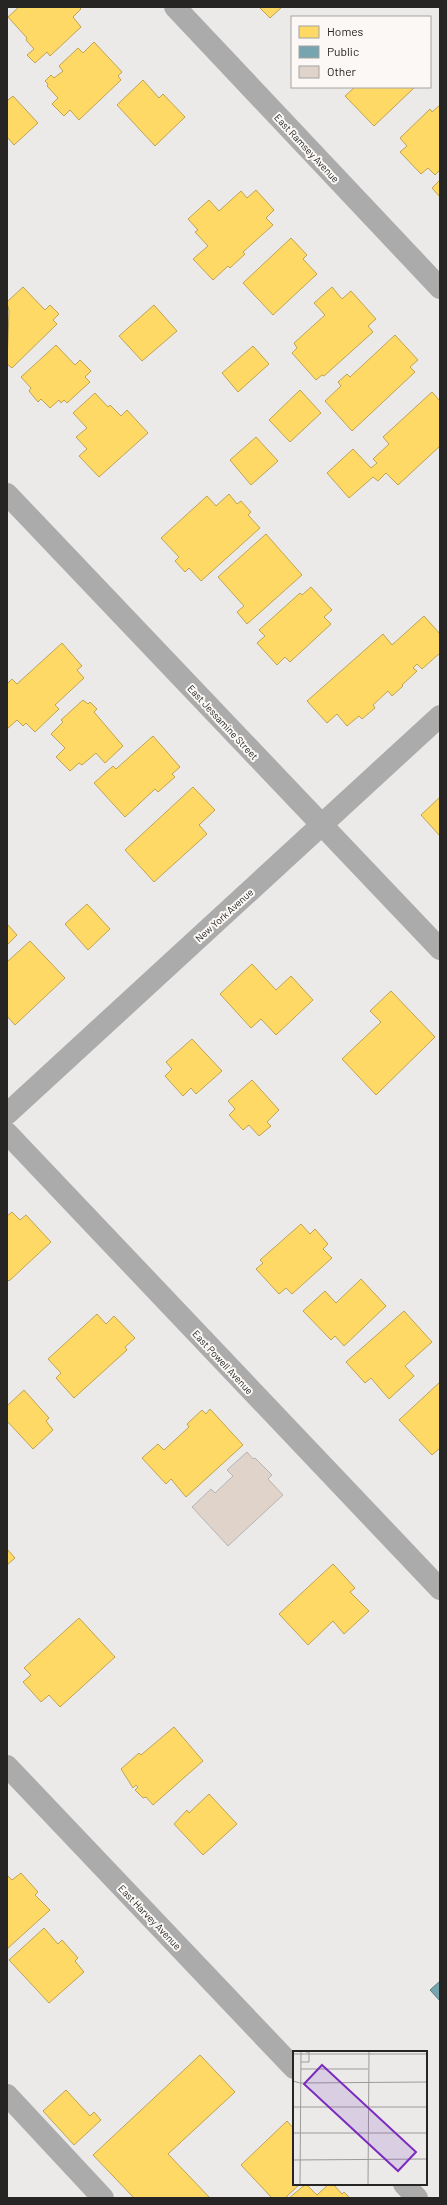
<svg xmlns="http://www.w3.org/2000/svg" width="447" height="2205" font-family="Barlow,sans-serif">
<style>
.homes{fill:#ffd966;stroke:#bea352}
.public{fill:#76a5af;stroke:#5e7f85}
.building{fill:#dfd3ca;stroke:#b5b4b3}
.lines{fill:none;stroke-linecap:round;stroke-linejoin:round}
.minor{stroke:#ababab;stroke-width:22}
.labels{text-anchor:middle;dominant-baseline:central;stroke-width:4;stroke-linejoin:round;paint-order:stroke}
.street-label{font-size:10px;fill:#262524;stroke:#fbf8f5}
.inset-road{fill:none;stroke:#9d9b9a;stroke-width:1}
.view{fill:#7b2cbf;fill-opacity:0.15;stroke:#7b2cbf;stroke-width:2}
.inset-edge{fill:none;stroke:#262524;stroke-width:2}
</style>
<rect width="100%" height="100%" fill="#eceae9"/>
<path class="homes" d="M 19,7 L 79,7 L 81,9 L 73,17 L 81,27 L 50,56 L 47,52 L 35,63 L 27,55 L 34,49 L 26,40 L 27,38 L 8,17 Z
M 259,7 L 282,7 L 270,18 Z
M 94,42 L 122,72 L 118,76 L 121,80 L 79,120 L 70,110 L 64,116 L 52,104 L 58,98 L 47,86 L 48,84 L 45,81 L 51,75 L 54,78 L 63,71 L 59,66 L 78,48 L 83,53 Z
M 143,80 L 159,98 L 163,94 L 185,117 L 155,146 L 117,105 Z
M 355,87 L 415,87 L 374,126 L 345,96 Z
M 13,96 L 38,123 L 14,145 L 7,137 L 7,101 Z
M 440,105 L 440,170 L 435,175 L 428,168 L 421,174 L 400,152 L 407,146 L 400,138 L 430,109 L 432,112 Z
M 440,180 L 440,197 L 432,188 Z
M 256,190 L 274,210 L 266,218 L 273,225 L 243,252 L 245,254 L 230,268 L 228,266 L 213,280 L 193,259 L 208,246 L 195,232 L 198,230 L 188,219 L 209,200 L 219,211 L 241,191 L 247,198 Z
M 291,238 L 307,255 L 303,259 L 317,274 L 273,315 L 243,283 Z
M 23,287 L 45,310 L 50,305 L 59,314 L 53,320 L 57,324 L 12,368 L 7,364 L 9,311 L 7,302 Z
M 332,287 L 342,299 L 351,291 L 376,319 L 368,326 L 373,332 L 324,376 L 322,375 L 316,380 L 292,353 L 297,348 L 294,343 L 325,315 L 314,303 Z
M 154,305 L 177,331 L 142,361 L 119,336 Z
M 395,335 L 418,360 L 410,367 L 415,372 L 352,431 L 325,401 L 341,386 L 338,382 L 347,374 L 350,377 Z
M 56,345 L 75,365 L 80,360 L 91,371 L 85,377 L 90,382 L 67,403 L 64,400 L 61,403 L 59,400 L 50,408 L 41,399 L 38,402 L 29,391 L 31,388 L 21,377 Z
M 253,346 L 269,364 L 238,392 L 222,373 Z
M 300,390 L 321,413 L 290,442 L 269,420 Z
M 432,392 L 440,401 L 440,446 L 398,485 L 386,473 L 378,481 L 373,477 L 349,498 L 327,473 L 353,449 L 371,468 L 377,463 L 373,459 L 389,444 L 383,437 Z
M 95,393 L 108,407 L 110,405 L 121,416 L 127,410 L 148,433 L 99,477 L 79,456 L 87,449 L 76,437 L 87,428 L 73,413 Z
M 256,437 L 278,461 L 251,485 L 230,460 Z
M 229,494 L 237,504 L 241,501 L 251,512 L 248,515 L 260,528 L 201,581 L 189,568 L 185,572 L 175,561 L 179,557 L 161,538 L 207,496 L 216,506 Z
M 266,534 L 302,575 L 247,624 L 237,612 L 244,606 L 218,577 Z
M 311,587 L 332,610 L 324,617 L 331,624 L 290,662 L 285,657 L 277,665 L 257,643 L 265,636 L 259,630 L 300,593 L 302,595 Z
M 424,616 L 440,634 L 440,653 L 422,669 L 417,664 L 413,668 L 417,671 L 402,685 L 403,686 L 392,696 L 388,691 L 373,705 L 375,708 L 362,719 L 359,716 L 347,726 L 337,714 L 327,723 L 307,701 L 383,634 L 392,645 Z
M 62,643 L 82,666 L 77,670 L 84,678 L 55,705 L 59,709 L 35,732 L 26,723 L 23,726 L 17,720 L 7,729 L 7,684 L 12,679 L 17,684 Z
M 83,700 L 88,704 L 90,702 L 97,709 L 94,712 L 123,746 L 105,763 L 96,753 L 82,765 L 79,763 L 70,771 L 56,757 L 65,748 L 51,734 L 63,722 L 61,720 Z
M 153,736 L 180,767 L 172,774 L 175,777 L 158,792 L 155,789 L 125,817 L 94,783 L 113,766 L 116,769 Z
M 193,787 L 215,810 L 199,825 L 207,834 L 154,882 L 125,850 Z
M 440,797 L 440,836 L 421,815 Z
M 87,904 L 110,929 L 88,950 L 65,924 Z
M 7,924 L 17,935 L 7,945 Z
M 30,941 L 65,978 L 15,1025 L 7,1016 L 7,962 Z
M 252,964 L 276,990 L 291,976 L 313,1000 L 276,1035 L 261,1019 L 251,1028 L 220,994 Z
M 391,991 L 435,1037 L 376,1095 L 342,1059 L 381,1022 L 370,1011 Z
M 192,1039 L 222,1071 L 196,1094 L 191,1088 L 183,1096 L 165,1076 L 172,1069 L 166,1062 Z
M 252,1080 L 279,1110 L 267,1122 L 271,1126 L 259,1136 L 249,1125 L 243,1130 L 229,1115 L 235,1109 L 228,1101 Z
M 12,1212 L 20,1220 L 26,1215 L 51,1242 L 9,1281 L 7,1279 L 7,1216 Z
M 301,1224 L 310,1234 L 315,1229 L 328,1244 L 323,1249 L 332,1258 L 292,1294 L 286,1288 L 279,1294 L 256,1269 L 263,1263 L 260,1260 Z
M 361,1279 L 386,1306 L 344,1346 L 335,1336 L 331,1340 L 303,1311 L 325,1291 L 336,1303 Z
M 404,1311 L 432,1342 L 405,1366 L 414,1376 L 389,1399 L 371,1378 L 365,1383 L 346,1362 Z
M 97,1314 L 106,1324 L 114,1316 L 135,1338 L 125,1347 L 127,1350 L 74,1398 L 56,1378 L 61,1373 L 48,1359 Z
M 440,1382 L 440,1448 L 432,1455 L 399,1420 Z
M 24,1390 L 49,1418 L 46,1421 L 53,1430 L 33,1449 L 7,1421 L 7,1406 Z
M 210,1409 L 243,1445 L 186,1497 L 171,1479 L 166,1484 L 142,1458 L 158,1444 L 164,1450 L 189,1427 L 187,1424 L 202,1410 L 206,1414 Z
M 7,1549 L 15,1558 L 7,1565 Z
M 333,1564 L 355,1588 L 350,1592 L 369,1611 L 344,1634 L 333,1621 L 308,1645 L 279,1614 Z
M 79,1618 L 115,1657 L 60,1707 L 49,1695 L 41,1702 L 23,1682 L 31,1675 L 24,1668 Z
M 174,1727 L 203,1761 L 153,1805 L 146,1797 L 143,1798 L 135,1790 L 138,1787 L 136,1785 L 133,1788 L 121,1769 L 139,1753 L 141,1755 Z
M 209,1794 L 237,1824 L 203,1855 L 174,1824 L 187,1810 L 189,1813 Z
M 21,1873 L 38,1892 L 35,1895 L 50,1910 L 7,1949 L 7,1875 L 12,1880 Z
M 44,1928 L 58,1944 L 62,1940 L 78,1958 L 75,1961 L 84,1972 L 49,2003 L 9,1960 Z
M 200,2055 L 235,2092 L 168,2154 L 210,2198 L 134,2198 L 93,2155 Z
M 66,2090 L 90,2116 L 94,2112 L 101,2120 L 74,2145 L 43,2111 Z
M 287,2121 L 294,2129 L 294,2184 L 300,2184 L 285,2198 L 272,2198 L 241,2165 Z
M 306,2184 L 317,2195 L 329,2184 L 333,2184 L 342,2194 L 344,2192 L 350,2198 L 289,2198 Z"/>
<path class="public" d="M 440,1981 L 440,2001 L 430,1990 Z"/>
<path class="building" d="M 247,1452 L 253,1459 L 255,1458 L 272,1475 L 268,1479 L 283,1495 L 228,1546 L 192,1507 L 211,1489 L 215,1493 L 233,1476 L 227,1470 Z"/>
<g class="lines">
<path class="minor" d="M 175,7 L 440,288
M 7,494 L 440,949
M 7,1114 L 440,716
M 7,1133 L 440,1589
M 7,1766 L 294,2068
M 7,2095 L 103,2198
M 404,2184 L 417,2198"/>
</g>
<g class="labels">
<g class="street-label">
<text transform="translate(307 148) rotate(47)">East Ramsey Avenue</text>
<text transform="translate(223 722) rotate(47)">East Jessamine Street</text>
<text transform="translate(224 915) rotate(-42)">New York Avenue</text>
<text transform="translate(223 1362) rotate(47)">East Powell Avenue</text>
<text transform="translate(150 1917) rotate(46)">East Harvey Avenue</text>
</g>
</g>
<g transform="translate(293 2051)">
<rect width="134" height="134" fill="#eceae9"/>
<path class="inset-road" d="M 0,3 L 134,3M 8,11 L 16,11 L 16,1 L 13,1M 8,18 L 75,18M 0,30 L 7,32 L 134,31M 0,56 L 134,56M 0,82 L 134,82M 0,109 L 134,108M 7,134 L 8,0M 75,134 L 76,0"/>
<path class="view" d="M 29,14 L 123,101 L 105,120 L 11,33 Z"/>
<rect width="134" height="134" class="inset-edge"/>
</g>
<rect width="447" height="2205" fill="none" stroke="#262524" stroke-width="16"/>
<rect x="291" y="16" width="140" height="72" fill="#fbf8f5" stroke="#a6a4a1"/>
<rect x="299" y="26" width="20" height="12" fill="#ffd966" stroke="#a6a4a1"/>
<text x="327" y="36" font-size="12" fill="#262524">Homes</text>
<rect x="299" y="46" width="20" height="12" fill="#76a5af" stroke="#a6a4a1"/>
<text x="327" y="56" font-size="12" fill="#262524">Public</text>
<rect x="299" y="66" width="20" height="12" fill="#dfd3ca" stroke="#a6a4a1"/>
<text x="327" y="76" font-size="12" fill="#262524">Other</text>
</svg>
